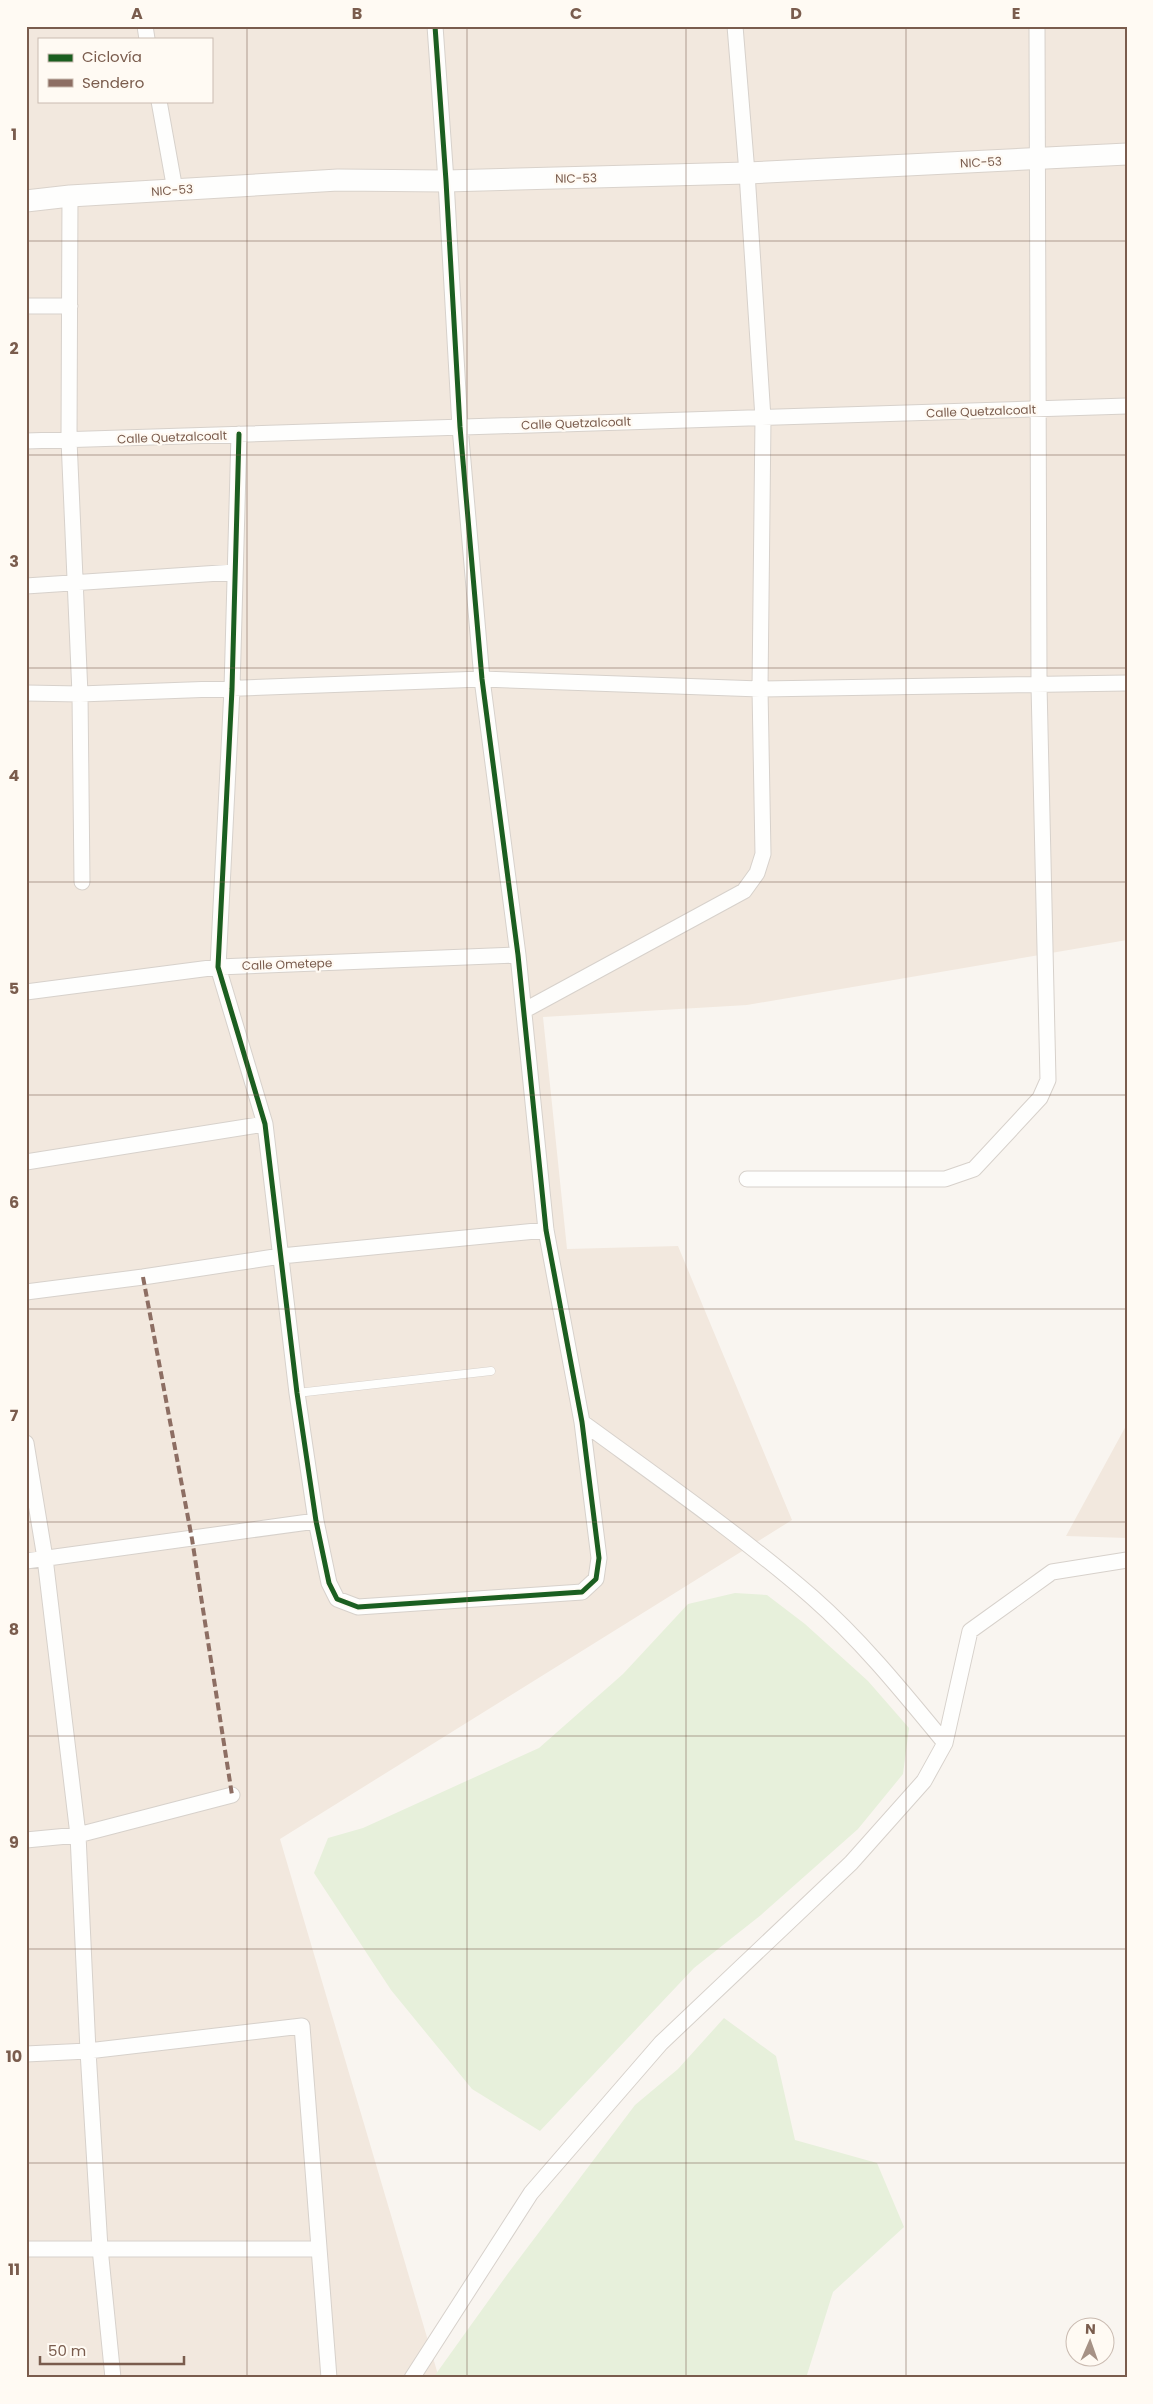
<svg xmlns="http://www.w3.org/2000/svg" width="1153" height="2404" font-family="Poppins,sans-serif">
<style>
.residential{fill:#f2e8de;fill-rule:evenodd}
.green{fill:#e7f0db}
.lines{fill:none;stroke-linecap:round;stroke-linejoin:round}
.lane-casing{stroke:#d7d1cb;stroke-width:9}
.street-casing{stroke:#d7d1cb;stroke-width:17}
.secondary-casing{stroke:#d9d2cb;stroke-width:23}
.lane{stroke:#fefefd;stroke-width:8}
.street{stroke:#fefefd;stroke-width:15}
.secondary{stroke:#fefefd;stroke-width:21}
.quiet{stroke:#8d6e63;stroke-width:4;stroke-dasharray:8 4;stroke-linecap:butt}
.cycleway-casing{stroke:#fffaf3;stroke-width:8}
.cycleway{stroke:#1b5e20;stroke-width:5}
.grid{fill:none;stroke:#7a5c4d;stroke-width:1;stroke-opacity:0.55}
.labels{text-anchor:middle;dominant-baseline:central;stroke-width:4.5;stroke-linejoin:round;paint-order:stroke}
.street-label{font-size:12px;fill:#7a5c4d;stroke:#fffaf3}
.neatline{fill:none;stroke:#7a5c4d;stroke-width:2}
.grid-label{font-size:16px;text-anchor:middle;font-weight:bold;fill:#7a5c4d}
</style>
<rect width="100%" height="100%" fill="#f9f5f0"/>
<path class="residential" d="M 26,26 L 1127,26 L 1127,940 L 747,1005 L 543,1017 L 567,1249 L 678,1246 L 792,1520 L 280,1839 L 439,2378 L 26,2378 ZM 39,39 L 211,39 L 211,101 L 39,101 Z
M 1127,1424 L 1127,1538 L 1066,1536 Z"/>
<path class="green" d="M 735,1593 L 767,1595 L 805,1624 L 868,1681 L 909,1728 L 903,1774 L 858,1829 L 761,1915 L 694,1968 L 540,2131 L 472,2089 L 391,1990 L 314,1873 L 328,1838 L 363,1828 L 539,1748 L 623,1674 L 688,1604 Z
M 724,2018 L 776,2056 L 795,2140 L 877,2163 L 904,2227 L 833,2292 L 806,2378 L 433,2378 L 509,2272 L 635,2105 L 678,2069 Z"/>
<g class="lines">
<defs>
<path id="lane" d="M 297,1393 L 491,1371"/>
<path id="street" d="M 145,26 L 147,39
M 159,101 L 175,190
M 70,196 L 69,440 L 80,694 L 82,882
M 26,306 L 70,306
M 239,434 L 232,689 L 218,967 L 265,1124 L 297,1393 L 316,1521 L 329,1583 L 337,1599 L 358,1607 L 582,1592 L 596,1579 L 599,1558 L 582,1422 L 546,1230 L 518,955 L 482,679 L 460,427 L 446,181 L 435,26
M 26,441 L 1127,406
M 26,586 L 235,572
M 26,693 L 80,694 L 482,679 L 760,689 L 1127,683
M 26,992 L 218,967 L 518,955
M 525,1010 L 744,891 L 757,873 L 763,854 L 760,689 L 763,418 L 747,173 L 735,26
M 26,1162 L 265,1124
M 747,1179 L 945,1179 L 974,1169 L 1040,1098 L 1048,1080 L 1039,685 L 1037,26
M 26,1292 L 143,1277 L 281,1256 L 546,1230
M 582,1422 C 660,1479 739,1534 812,1597 C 861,1640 903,1692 945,1743
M 26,1443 L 45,1558 L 78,1835 L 88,2051 L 100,2248 L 113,2378
M 26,1561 L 316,1521
M 26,1840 L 78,1835 L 232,1795
M 26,2054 L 88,2051 L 302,2026 L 329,2378
M 26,2249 L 318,2249
M 412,2378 L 531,2193 L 661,2043 L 851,1863 L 924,1781 L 945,1743 L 970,1631 L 1052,1572 L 1127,1560"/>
<path id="secondary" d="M 26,201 L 70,196 L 338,180 L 446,181 L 747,173 L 1127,154"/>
</defs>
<use href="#lane" class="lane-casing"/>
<use href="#street" class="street-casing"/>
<use href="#secondary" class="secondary-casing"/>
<use href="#lane" class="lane"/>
<use href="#street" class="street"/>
<use href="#secondary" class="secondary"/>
<path class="quiet" d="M 143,1277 L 192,1539 L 232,1795"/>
<defs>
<path id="cycleway" d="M 239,434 L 232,689 L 218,967 L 265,1124 L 297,1393 L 316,1521 L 329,1583 L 337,1599 L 358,1607 L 582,1592 L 596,1579 L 599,1558 L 582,1422 L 546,1230 L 518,955 L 482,679 L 460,427 L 446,181 L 435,26"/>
</defs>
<use href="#cycleway" class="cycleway-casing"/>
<use href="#cycleway" class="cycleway"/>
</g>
<path class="grid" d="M 247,26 L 247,2378M 467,26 L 467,2378M 686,26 L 686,2378M 906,26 L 906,2378M 26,241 L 1127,241M 26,455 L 1127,455M 26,668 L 1127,668M 26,882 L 1127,882M 26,1095 L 1127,1095M 26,1309 L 1127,1309M 26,1522 L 1127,1522M 26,1736 L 1127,1736M 26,1949 L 1127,1949M 26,2163 L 1127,2163"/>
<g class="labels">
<g class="street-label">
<text transform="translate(981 162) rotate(-3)">NIC-53</text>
<text transform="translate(576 178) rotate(-1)">NIC-53</text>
<text transform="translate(172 190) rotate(-4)">NIC-53</text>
<text transform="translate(981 411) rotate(-2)">Calle Quetzalcoalt</text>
<text transform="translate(576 423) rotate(-2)">Calle Quetzalcoalt</text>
<text transform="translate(172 437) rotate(-2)">Calle Quetzalcoalt</text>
<text transform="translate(287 964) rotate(-2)">Calle Ometepe</text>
</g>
</g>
<rect width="1153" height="2404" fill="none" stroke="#fffaf3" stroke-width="55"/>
<rect x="38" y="38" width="175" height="65" fill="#fffaf3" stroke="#cabbb1"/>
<rect x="48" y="54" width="25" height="8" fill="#1b5e20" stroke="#cabbb1"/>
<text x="82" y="62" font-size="15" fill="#7a5c4d">Ciclovía</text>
<rect x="48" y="79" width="25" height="8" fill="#8d6e63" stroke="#cabbb1"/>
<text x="82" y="88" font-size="15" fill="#7a5c4d">Sendero</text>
<g transform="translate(1090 2342) rotate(2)"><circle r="24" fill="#fffaf3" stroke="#cabbb1"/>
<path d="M0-4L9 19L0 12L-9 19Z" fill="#a69286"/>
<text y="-8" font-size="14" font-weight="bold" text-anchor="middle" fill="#7a5c4d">N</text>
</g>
<path d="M40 2356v8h144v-8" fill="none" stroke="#7a5c4d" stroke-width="2.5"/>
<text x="48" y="2356" font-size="15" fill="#7a5c4d" stroke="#fffaf3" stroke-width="4" paint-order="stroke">50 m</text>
<rect x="28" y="28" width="1098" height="2348" class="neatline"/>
<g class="grid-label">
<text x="137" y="19">A</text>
<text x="357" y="19">B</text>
<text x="576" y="19">C</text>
<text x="796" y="19">D</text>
<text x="1016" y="19">E</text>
<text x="14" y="140">1</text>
<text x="14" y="354">2</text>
<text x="14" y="567">3</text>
<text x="14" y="781">4</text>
<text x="14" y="994">5</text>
<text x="14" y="1208">6</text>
<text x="14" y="1421">7</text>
<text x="14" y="1635">8</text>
<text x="14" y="1848">9</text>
<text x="14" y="2062">10</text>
<text x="14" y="2275">11</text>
</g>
</svg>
